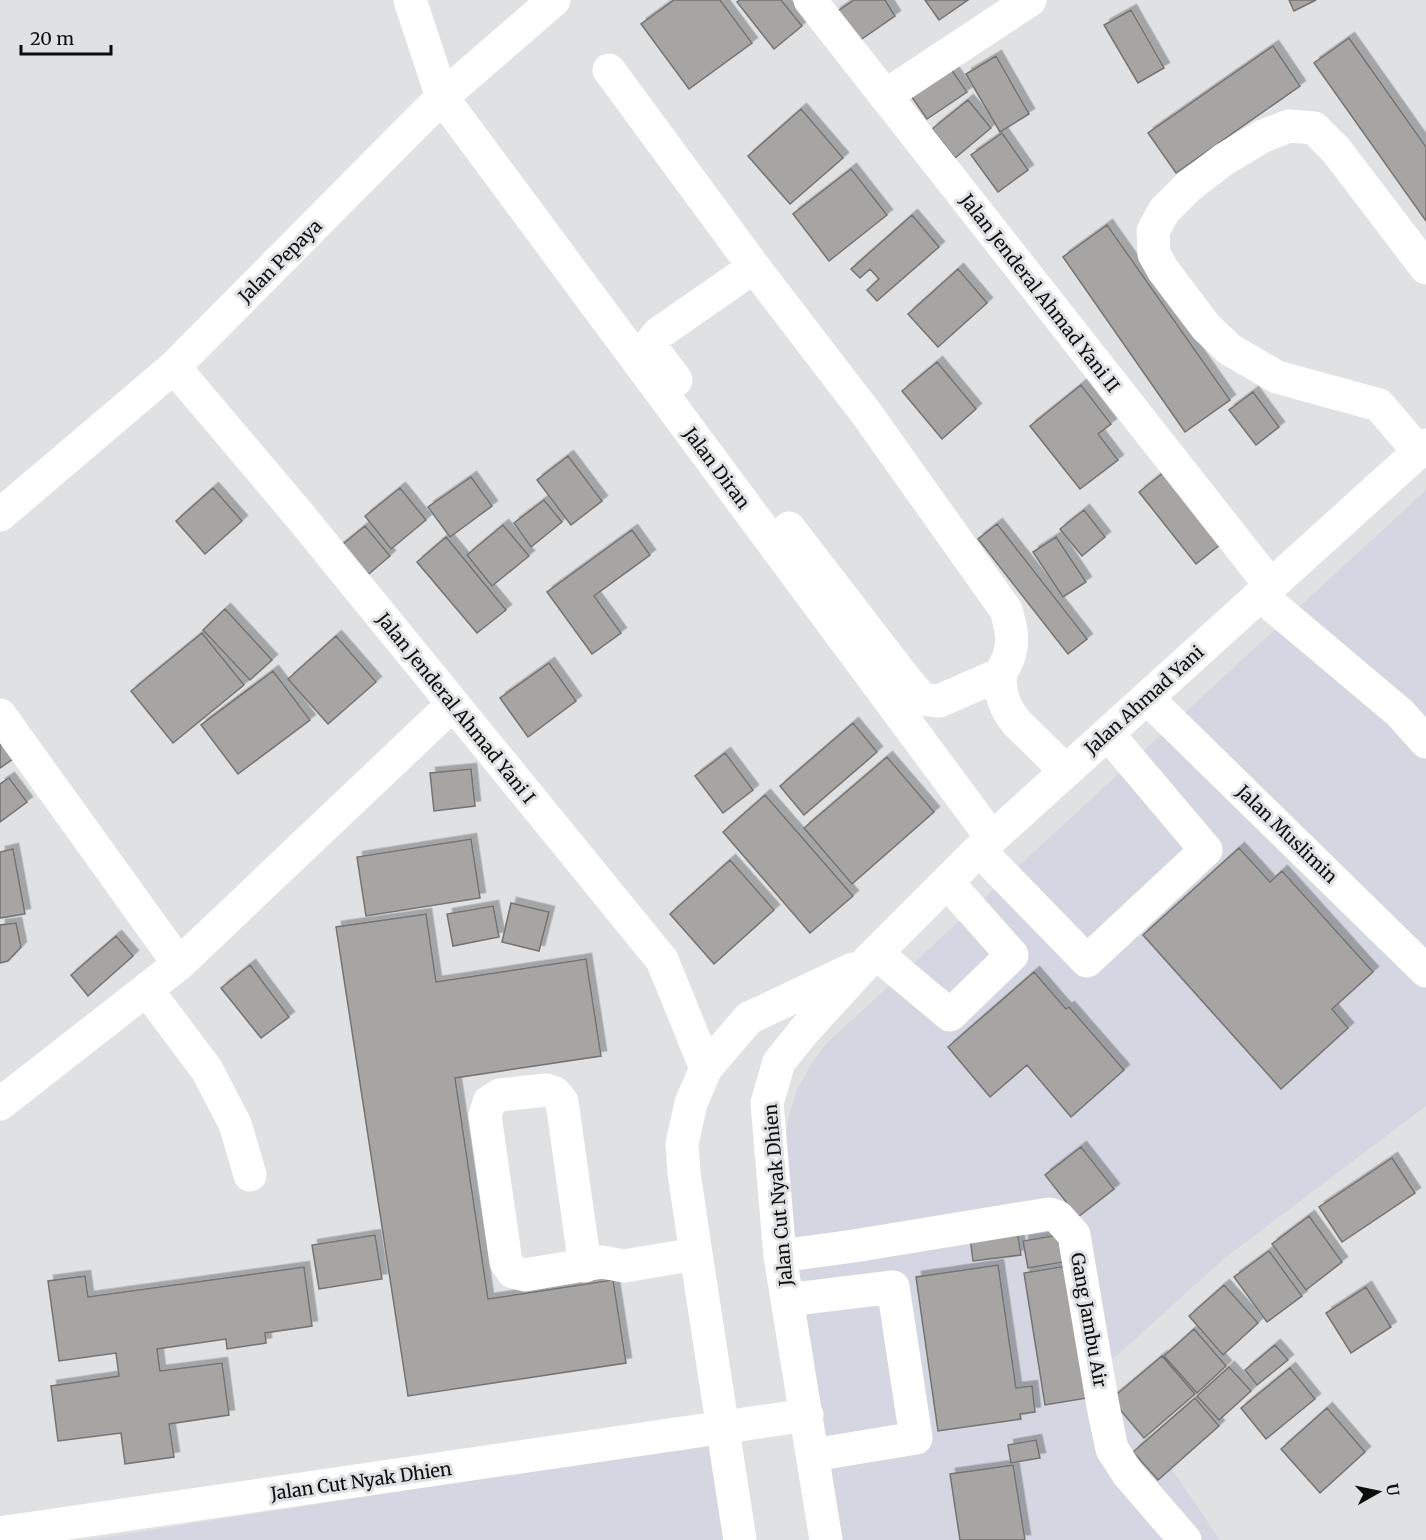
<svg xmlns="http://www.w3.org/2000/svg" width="1426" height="1540" font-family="Merriweather,serif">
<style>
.built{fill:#d4d7e1}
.building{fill:#a7a5a3;stroke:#757371;stroke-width:1.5;filter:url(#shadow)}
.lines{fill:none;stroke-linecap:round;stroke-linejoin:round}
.minor{stroke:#fff;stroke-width:33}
.major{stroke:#fff;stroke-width:33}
.labels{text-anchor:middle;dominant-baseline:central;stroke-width:6;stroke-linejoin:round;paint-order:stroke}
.street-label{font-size:18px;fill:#0c0d0d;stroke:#e0e1e3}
</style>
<defs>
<filter id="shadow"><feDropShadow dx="5.5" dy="-5.5" stdDeviation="0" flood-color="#0004"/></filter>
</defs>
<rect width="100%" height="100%" fill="#e0e1e3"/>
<path class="built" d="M 1426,490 L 1426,1106 L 1226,1257 L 1103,1368 L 1220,1540 L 840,1540 L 786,1186 L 785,1139 L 789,1116 L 797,1090 L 810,1066 L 826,1044 Z
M 708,1443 L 723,1540 L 87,1540 Z"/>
<path class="building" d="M 674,0 L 720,0 L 752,43 L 689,89 L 641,24 Z
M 740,0 L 781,0 L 802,26 L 774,49 L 737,2 Z
M 854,0 L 885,0 L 895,16 L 856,43 L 835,13 Z
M 925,0 L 968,0 L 939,20 Z
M 1289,0 L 1316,0 L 1294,11 Z
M 1131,10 L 1164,68 L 1138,83 L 1104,25 Z
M 1349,38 L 1426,147 L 1426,221 L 1314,63 Z
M 1273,46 L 1300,86 L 1176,173 L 1148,133 Z
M 996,56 L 1029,114 L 1000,132 L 966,74 Z
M 951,69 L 967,92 L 927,119 L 911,96 Z
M 968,100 L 991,128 L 955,158 L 932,129 Z
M 801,109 L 843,158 L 790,204 L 748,156 Z
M 1002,133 L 1028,170 L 998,192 L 971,155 Z
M 851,169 L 887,215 L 829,261 L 793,214 Z
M 912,215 L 939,247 L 877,301 L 867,290 L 879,279 L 870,269 L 860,278 L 851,269 Z
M 1107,225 L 1230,400 L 1185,432 L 1063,257 Z
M 958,269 L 987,303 L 938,347 L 908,314 Z
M 937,362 L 976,409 L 942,439 L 902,391 Z
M 1081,385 L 1111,424 L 1098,434 L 1118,460 L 1080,489 L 1030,426 Z
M 1253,392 L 1279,427 L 1256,445 L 1229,410 Z
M 568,456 L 602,501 L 571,525 L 537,480 Z
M 1168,469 L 1225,541 L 1196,564 L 1139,492 Z
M 471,477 L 492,506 L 450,537 L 428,507 Z
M 213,488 L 242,521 L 205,554 L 176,521 Z
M 400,488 L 426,520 L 391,549 L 365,516 Z
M 544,500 L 562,522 L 531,547 L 514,523 Z
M 1084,510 L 1105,537 L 1082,556 L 1060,529 Z
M 997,524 L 1087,639 L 1068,654 L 978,539 Z
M 503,525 L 529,556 L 492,586 L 467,555 Z
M 365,526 L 390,556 L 364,578 L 338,548 Z
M 632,530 L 650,555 L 594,596 L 621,633 L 592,654 L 547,592 Z
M 446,537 L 506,610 L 477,633 L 417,562 Z
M 1056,537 L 1086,582 L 1063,597 L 1033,552 Z
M 225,609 L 272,660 L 250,680 L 203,630 Z
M 202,633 L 244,685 L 173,743 L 131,691 Z
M 336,636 L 376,682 L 328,724 L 288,679 Z
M 549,663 L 576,701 L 528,737 L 500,698 Z
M 273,671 L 310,720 L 238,774 L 201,725 Z
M 853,723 L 877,752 L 804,815 L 780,786 Z
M 0,739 L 13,759 L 0,768 Z
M 725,753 L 753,790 L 723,813 L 695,776 Z
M 887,757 L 934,812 L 852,884 L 804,828 Z
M 471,769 L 475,806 L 434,811 L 430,773 Z
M 9,778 L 27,802 L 0,822 L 0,784 Z
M 765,795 L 853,896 L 810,933 L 723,832 Z
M 471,839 L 480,898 L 366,916 L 357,857 Z
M 1239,848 L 1270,882 L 1282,871 L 1373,972 L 1332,1009 L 1348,1028 L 1281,1089 L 1143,935 Z
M 13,849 L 25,914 L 0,918 L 0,852 Z
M 730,860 L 774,910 L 714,964 L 670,914 Z
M 511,903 L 549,912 L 539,951 L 502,942 Z
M 493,906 L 499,937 L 453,946 L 447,914 Z
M 426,914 L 436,982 L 586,959 L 601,1056 L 455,1078 L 488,1299 L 613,1280 L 626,1363 L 408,1396 L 336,927 Z
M 16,923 L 21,947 L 8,961 L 0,963 L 0,925 Z
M 116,936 L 133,956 L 88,996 L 71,975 Z
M 250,965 L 289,1017 L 261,1038 L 221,988 Z
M 1034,972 L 1066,1009 L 1069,1007 L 1124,1070 L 1071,1117 L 1027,1065 L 990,1097 L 948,1047 Z
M 1081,1147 L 1114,1189 L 1078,1217 L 1045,1175 Z
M 1392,1158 L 1415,1193 L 1342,1242 L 1319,1207 Z
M 1309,1216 L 1342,1262 L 1306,1290 L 1272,1244 Z
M 1017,1231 L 1021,1255 L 973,1261 L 970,1237 Z
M 1064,1234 L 1069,1261 L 1028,1268 L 1023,1241 Z
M 375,1235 L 382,1279 L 319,1289 L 312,1245 Z
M 1269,1251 L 1302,1296 L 1267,1322 L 1234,1277 Z
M 998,1265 L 1016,1388 L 1032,1386 L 1035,1412 L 1020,1414 L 1021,1419 L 938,1431 L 916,1277 Z
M 1072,1265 L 1093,1397 L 1045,1405 L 1024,1273 Z
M 304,1267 L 312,1326 L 265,1333 L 266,1343 L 227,1349 L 226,1339 L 157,1349 L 160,1371 L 222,1363 L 229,1415 L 169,1424 L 174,1457 L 125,1464 L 121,1433 L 58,1441 L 51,1386 L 119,1376 L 116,1353 L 59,1361 L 48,1281 L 85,1276 L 88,1297 Z
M 1224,1285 L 1258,1323 L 1223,1355 L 1189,1316 Z
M 1366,1287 L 1391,1327 L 1351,1353 L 1326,1313 Z
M 1194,1329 L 1226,1366 L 1197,1393 L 1164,1356 Z
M 1275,1345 L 1288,1360 L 1257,1385 L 1245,1370 Z
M 1162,1356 L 1195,1394 L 1144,1438 L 1111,1399 Z
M 1229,1367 L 1251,1391 L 1219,1420 L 1197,1396 Z
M 1290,1368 L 1315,1399 L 1266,1439 L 1241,1408 Z
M 1195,1398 L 1219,1426 L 1158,1480 L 1133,1452 Z
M 1327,1408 L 1365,1452 L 1320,1493 L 1281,1449 Z
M 1036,1440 L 1040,1458 L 1011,1463 L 1008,1445 Z
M 1013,1465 L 1025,1540 L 960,1540 L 950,1474 Z"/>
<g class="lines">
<path class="minor" d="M 410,0 L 442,97 L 992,838
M 810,0 L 1271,586
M 609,70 L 754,267 L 866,413 L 1006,610 C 1010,624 1014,638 1010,652 C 1009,660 1003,667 1001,674 C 998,692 1006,710 1017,723 L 1066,771
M 885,96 L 1030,0
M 174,367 L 300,516 L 662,960 L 706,1068
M 676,380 L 655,352 L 653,340 L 659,333 L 754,267
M 1419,452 L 1379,405 L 1277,377 L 1229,349 L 1206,327 L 1163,270 L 1154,254 L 1153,231 L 1164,211 L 1188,187 L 1223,160 L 1263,136 L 1289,126 L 1314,128 L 1336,150 L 1426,268
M 0,515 L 174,367 L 442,97 L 554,0
M 789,528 L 906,680 L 922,699 L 939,701 L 1001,674
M 1260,595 L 1400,713 L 1426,742
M 1147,698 L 1426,971
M 0,715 L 179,964
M 979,850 L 1087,961 L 1206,850 L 1108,734
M 877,954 L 950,1015 L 1012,955 L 948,883
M 147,990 L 207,1070 L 235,1124 L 250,1175
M 0,1104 L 179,964 L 453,704
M 780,1256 L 854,1246 L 1049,1214 L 1058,1217 L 1074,1235 L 1103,1406 L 1112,1449 L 1128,1474 L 1185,1540
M 585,1266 L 562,1102 L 555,1093 L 546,1090 L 500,1095 L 489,1102 L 485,1116 L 506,1262 L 513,1272 L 525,1275 L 602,1262 L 624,1266 L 696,1254
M 787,1300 L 893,1287 L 916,1438 L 813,1455
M 0,1533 L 807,1415"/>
<path class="major" d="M 740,1540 L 696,1254 L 684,1173 L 682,1144 L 691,1103 L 706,1068 L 749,1018 L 853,969
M 826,1540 L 780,1256 L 767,1103 L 779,1062 L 804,1031 L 868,961 L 979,850 L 1426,445"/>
</g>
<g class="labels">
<g class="street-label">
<text transform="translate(280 261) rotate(-45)">Jalan Pepaya</text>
<text transform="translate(1040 293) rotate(52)">Jalan Jenderal Ahmad Yani II</text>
<text transform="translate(717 468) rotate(53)">Jalan Diran</text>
<text transform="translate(1144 700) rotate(-42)">Jalan Ahmad Yani</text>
<text transform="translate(456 708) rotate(51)">Jalan Jenderal Ahmad Yani I</text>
<text transform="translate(1287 834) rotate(44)">Jalan Muslimin</text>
<text transform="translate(778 1195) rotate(-95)">Jalan Cut Nyak Dhien</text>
<text transform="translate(1089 1320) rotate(80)">Gang Jambu Air</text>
<text transform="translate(361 1481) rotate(-8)">Jalan Cut Nyak Dhien</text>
</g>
</g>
<g transform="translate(1378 1492) rotate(81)" stroke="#e0e1e3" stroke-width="4.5" paint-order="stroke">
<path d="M0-4.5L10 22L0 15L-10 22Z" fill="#0c0d0d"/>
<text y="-9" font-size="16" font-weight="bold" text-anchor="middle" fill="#0c0d0d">U</text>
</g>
<path d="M21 45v9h90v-9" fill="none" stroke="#0c0d0d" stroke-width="3"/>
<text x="30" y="45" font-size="18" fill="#0c0d0d" stroke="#e0e1e3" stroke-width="4.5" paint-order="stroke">20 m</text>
</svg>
